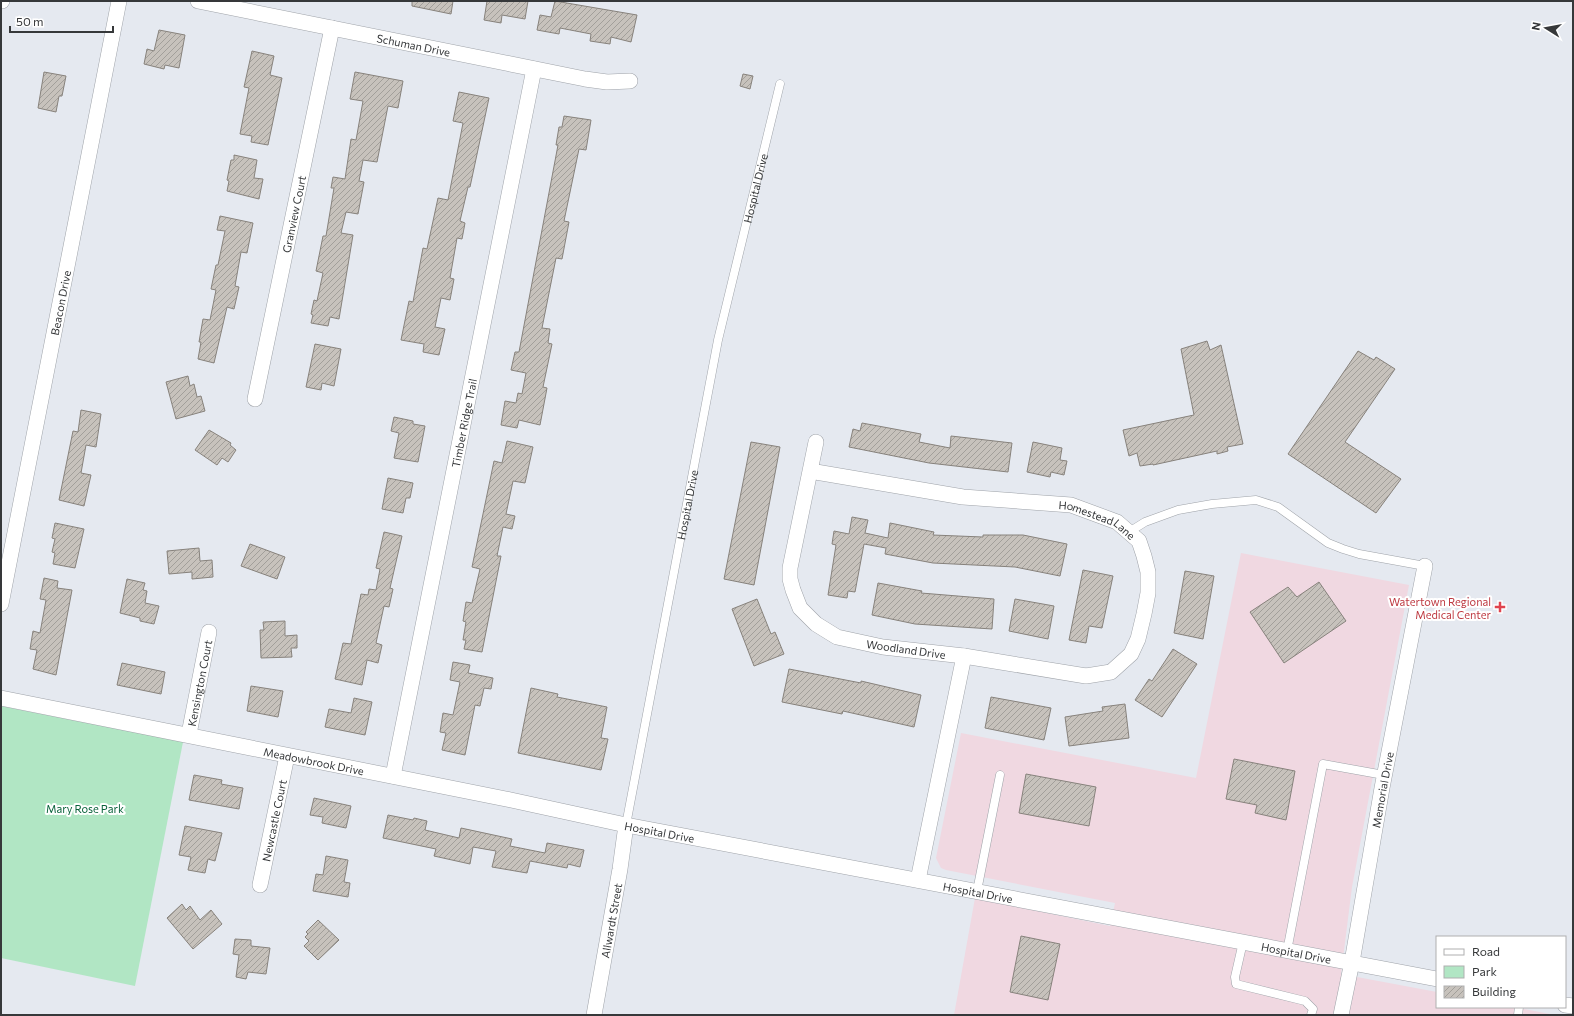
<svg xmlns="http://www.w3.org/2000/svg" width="1574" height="1016" font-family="Commissioner,sans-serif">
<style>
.commercial{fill:#f0d8e1}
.green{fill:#b1e6c4}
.building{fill:url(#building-hatch);stroke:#87827c}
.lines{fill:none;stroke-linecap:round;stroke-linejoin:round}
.lane-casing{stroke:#9fa3a9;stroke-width:9}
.street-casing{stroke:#9fa3a9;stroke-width:16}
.lane{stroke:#fff;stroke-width:8}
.street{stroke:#fff;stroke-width:15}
.health-dot{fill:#e0444e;stroke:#fff;stroke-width:1.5}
.labels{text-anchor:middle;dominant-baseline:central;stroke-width:4;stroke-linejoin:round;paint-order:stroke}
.street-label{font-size:11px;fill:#36383a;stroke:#fff}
.health-label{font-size:11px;fill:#be3a42;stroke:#fff;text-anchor:end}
.park-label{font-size:11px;fill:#09623a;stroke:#fff}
</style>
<defs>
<pattern id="building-hatch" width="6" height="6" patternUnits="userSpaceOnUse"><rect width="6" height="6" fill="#c7c2bc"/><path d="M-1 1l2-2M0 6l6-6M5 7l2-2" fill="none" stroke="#a29f9a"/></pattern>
</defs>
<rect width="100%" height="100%" fill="#e5e9f0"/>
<path class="commercial" d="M 1241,553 L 1409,585 L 1352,887 L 1341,974 L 1437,992 L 1437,1007 L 1513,1007 L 1555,1015 L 954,1015 L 975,898 L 1110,926 L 1115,903 L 946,870 L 941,868 L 936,858 L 961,733 L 1196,778 Z"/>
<path class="green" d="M 1,706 L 183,742 L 135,986 L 1,958 Z"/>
<path class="building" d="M 412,1 L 453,1 L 451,14 L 412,6 Z
M 487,1 L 528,1 L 525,19 L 502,15 L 501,23 L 484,20 Z
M 555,1 L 637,15 L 631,42 L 611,37 L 610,44 L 590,41 L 591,34 L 560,28 L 559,34 L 537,30 L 540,15 L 551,17 Z
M 159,30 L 185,35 L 179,68 L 165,65 L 164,69 L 144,64 L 147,49 L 154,51 Z
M 252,51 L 274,56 L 270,75 L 282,78 L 268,145 L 251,142 L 252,136 L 240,134 L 249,88 L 244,87 Z
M 44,72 L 66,76 L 62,96 L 59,96 L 56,112 L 38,108 Z
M 355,72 L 403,81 L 398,108 L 388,106 L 377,162 L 363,160 L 359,181 L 364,182 L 358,214 L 346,212 L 341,233 L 353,235 L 339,319 L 330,317 L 328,326 L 311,323 L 313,315 L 311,314 L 314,300 L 317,301 L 323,273 L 316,271 L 323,236 L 326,236 L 334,188 L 331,188 L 333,177 L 345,179 L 351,139 L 356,140 L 363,101 L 350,99 Z
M 743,74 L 753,76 L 750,89 L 740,86 Z
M 459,92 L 489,98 L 470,187 L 468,187 L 460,221 L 465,223 L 462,239 L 457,238 L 450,278 L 454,279 L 450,300 L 441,298 L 435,327 L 445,329 L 439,355 L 423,352 L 424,344 L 401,340 L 409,301 L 413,302 L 423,248 L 427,249 L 438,198 L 448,200 L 463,123 L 453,121 Z
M 564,116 L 591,120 L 586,150 L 579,149 L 564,221 L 569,222 L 562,259 L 556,258 L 542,328 L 550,329 L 548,343 L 552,344 L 543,387 L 547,388 L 540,425 L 519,420 L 517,428 L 501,425 L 505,401 L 516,403 L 518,393 L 522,394 L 526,373 L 511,370 L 515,352 L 519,352 L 558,145 L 556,145 L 559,127 L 562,127 Z
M 234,155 L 257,160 L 254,178 L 263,179 L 259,199 L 227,191 L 229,181 L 227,180 L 231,160 L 234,160 Z
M 220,216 L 253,223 L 247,253 L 241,252 L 235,286 L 239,287 L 234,309 L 227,307 L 214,363 L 198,359 L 201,342 L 199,342 L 203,319 L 210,320 L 216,290 L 211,289 L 216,265 L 218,265 L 225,231 L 217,230 Z
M 1207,341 L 1210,350 L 1221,345 L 1243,444 L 1227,447 L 1228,451 L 1217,454 L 1217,451 L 1153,465 L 1153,464 L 1140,466 L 1137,453 L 1129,456 L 1123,430 L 1194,415 L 1181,349 Z
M 315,344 L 341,349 L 334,386 L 322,383 L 321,390 L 306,387 Z
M 1358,351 L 1374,360 L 1376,357 L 1395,369 L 1345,442 L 1401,479 L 1376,513 L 1288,454 Z
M 188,376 L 190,386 L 194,384 L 197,397 L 201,396 L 205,411 L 176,419 L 166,382 Z
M 81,410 L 101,414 L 96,447 L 86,445 L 81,473 L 91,475 L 84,506 L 59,500 L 73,431 L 78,432 Z
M 394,417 L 413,421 L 413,424 L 425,426 L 418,462 L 394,458 L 399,433 L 391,431 Z
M 862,423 L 921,434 L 919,442 L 950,448 L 951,436 L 1012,443 L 1008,472 L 929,463 L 849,447 L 853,429 L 860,431 Z
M 209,430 L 231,443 L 230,445 L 236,450 L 228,462 L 222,458 L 217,465 L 195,450 Z
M 507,441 L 533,447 L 525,483 L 513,481 L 506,514 L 515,516 L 512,529 L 503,527 L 497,556 L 501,556 L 482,652 L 464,649 L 466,640 L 463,640 L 466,622 L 463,621 L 466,602 L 472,603 L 480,569 L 472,567 L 494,461 L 502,463 Z
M 751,442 L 780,447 L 754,585 L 724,579 Z
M 1033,442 L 1062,448 L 1060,460 L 1067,461 L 1064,475 L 1051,472 L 1050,477 L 1027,472 Z
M 388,478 L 413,483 L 410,498 L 406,498 L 403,513 L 382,509 Z
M 852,517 L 868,520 L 865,533 L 888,538 L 890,523 L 934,532 L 933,535 L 983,537 L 983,535 L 1023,535 L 1067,544 L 1060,576 L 1015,567 L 933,563 L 885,554 L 886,548 L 864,544 L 855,592 L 848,591 L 847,598 L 828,595 L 836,545 L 832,544 L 834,531 L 849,534 Z
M 55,523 L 84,529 L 75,568 L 53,564 L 55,553 L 52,552 L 55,539 L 52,538 Z
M 384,532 L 402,536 L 390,588 L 393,589 L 389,607 L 384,606 L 376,643 L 382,645 L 378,663 L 367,660 L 362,685 L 335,679 L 343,643 L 351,644 L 361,594 L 368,595 L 369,589 L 376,590 L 380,569 L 376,568 Z
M 250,544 L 285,557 L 277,579 L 241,566 Z
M 199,548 L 200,561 L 212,560 L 213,577 L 192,579 L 192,572 L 169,574 L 167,551 Z
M 1083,570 L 1113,576 L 1102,628 L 1089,626 L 1086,643 L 1069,640 Z
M 1185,571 L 1214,576 L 1203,639 L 1174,633 Z
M 44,578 L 58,581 L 57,588 L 72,590 L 56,675 L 33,669 L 37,650 L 30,649 L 33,631 L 40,633 L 46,600 L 40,599 Z
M 127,579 L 145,583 L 143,590 L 147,591 L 145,603 L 159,606 L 154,624 L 140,621 L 140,618 L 120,613 Z
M 1319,582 L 1346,621 L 1284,663 L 1250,612 L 1288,587 L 1297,597 Z
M 878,583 L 922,591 L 921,593 L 994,599 L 992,629 L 915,624 L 872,615 Z
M 757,599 L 771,634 L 775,632 L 784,654 L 754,666 L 732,609 Z
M 1015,599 L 1054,606 L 1048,639 L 1009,631 Z
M 285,621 L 285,636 L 297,635 L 297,648 L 291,648 L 292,657 L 261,658 L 260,630 L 264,630 L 263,622 Z
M 1173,649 L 1197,664 L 1162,717 L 1135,700 L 1149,679 L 1152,681 Z
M 453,662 L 470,665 L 468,673 L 493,678 L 491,689 L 484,688 L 480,706 L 475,705 L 465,755 L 442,750 L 446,733 L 440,732 L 443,713 L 453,715 L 460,682 L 450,680 Z
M 122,663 L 165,672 L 161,694 L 117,685 Z
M 789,669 L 861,683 L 861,681 L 921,695 L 914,727 L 843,711 L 842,714 L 782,702 Z
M 251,686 L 283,691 L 278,717 L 247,711 Z
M 531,688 L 558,694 L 557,697 L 607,707 L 601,738 L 608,739 L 601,770 L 518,753 Z
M 991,697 L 1051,708 L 1044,740 L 985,728 Z
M 354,698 L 372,702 L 365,735 L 325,727 L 329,709 L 351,713 Z
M 1125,704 L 1129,738 L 1069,746 L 1065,717 L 1103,711 L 1102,707 Z
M 1234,759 L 1295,771 L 1286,820 L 1255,813 L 1257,805 L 1226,799 Z
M 1026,774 L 1096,787 L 1089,826 L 1019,813 Z
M 194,775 L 222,780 L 221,784 L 243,788 L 239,809 L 189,800 Z
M 314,798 L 351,806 L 346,828 L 322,823 L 323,817 L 310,815 Z
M 388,815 L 413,820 L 414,818 L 427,821 L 425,830 L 459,838 L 461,828 L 512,839 L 510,846 L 545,853 L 547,843 L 584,850 L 580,867 L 568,864 L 567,868 L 530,861 L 527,873 L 492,867 L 496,851 L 473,847 L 470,864 L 434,856 L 436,849 L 383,838 Z
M 185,826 L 222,833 L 215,861 L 208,859 L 205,873 L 188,870 L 191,857 L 179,855 Z
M 326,856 L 348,860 L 344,882 L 350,883 L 348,897 L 313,891 L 316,874 L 323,875 Z
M 182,904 L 186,910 L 190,906 L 200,920 L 211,910 L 222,924 L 193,949 L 167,918 Z
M 318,920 L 339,940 L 318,960 L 304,946 L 309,941 L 305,937 L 308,934 L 306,932 Z
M 1021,936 L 1060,944 L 1048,1000 L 1010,992 Z
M 235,939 L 251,940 L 251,946 L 270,948 L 266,974 L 248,972 L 246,979 L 236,977 L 239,955 L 233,954 Z"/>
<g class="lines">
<defs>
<g id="lane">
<path d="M 1129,532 L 1145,522 L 1178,510 L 1212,504 L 1256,500 L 1278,507 L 1328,543 L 1343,549 L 1359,554 L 1425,566"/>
<path id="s1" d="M 626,825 L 718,340 L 780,84"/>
<path d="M 977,891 L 1000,775"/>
<path d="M 1243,942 L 1235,977 L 1236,984 L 1305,1001 L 1313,1009 L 1311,1015"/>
<path d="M 1287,951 L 1323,764 L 1384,775"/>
<path d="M 1518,1015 L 1519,1007"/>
</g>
<g id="street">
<path d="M 1,1 L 2,1"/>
<path id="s2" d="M 198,1 L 585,79 L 607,82 L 630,81"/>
<path id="s3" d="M 255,399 L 332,28"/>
<path id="s4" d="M 810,471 L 963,497 L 1071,505 L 1117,522 L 1139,541 L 1144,556 L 1148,572 L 1148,593 L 1144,614 L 1138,639 L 1131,654 L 1111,672 L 1086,676 L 964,656 L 883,647 L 837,637 L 816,624 L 800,608 L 793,590 L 790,579 L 790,568 L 816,442"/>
<path id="s5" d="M 1,604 L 119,1"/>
<path id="s6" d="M 1,698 L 511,800 L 626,825 L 1437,979"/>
<path id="s7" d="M 189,734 L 209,632"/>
<path id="s8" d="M 393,776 L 534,69"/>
<path d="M 918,880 L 964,656"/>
<path id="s9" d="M 260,885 L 287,756"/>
<path d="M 1565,1005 L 1573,1006"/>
<path id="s10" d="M 594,1015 L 620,869 L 626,825"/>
<path id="s11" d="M 1341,1015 L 1352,962 L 1382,788 L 1425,566"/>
</g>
</defs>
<use href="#lane" class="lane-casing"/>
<use href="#street" class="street-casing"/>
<use href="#lane" class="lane"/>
<use href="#street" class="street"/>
</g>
<path class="health-dot" d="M1498 601h4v4h4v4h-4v4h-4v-4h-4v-4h4z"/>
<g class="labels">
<g class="street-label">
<text stroke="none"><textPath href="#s2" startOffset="220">Schuman Drive</textPath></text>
<text stroke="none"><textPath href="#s1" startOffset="650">Hospital Drive</textPath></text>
<text stroke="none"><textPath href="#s3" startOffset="189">Granview Court</textPath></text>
<text stroke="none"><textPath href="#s5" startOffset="307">Beacon Drive</textPath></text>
<text stroke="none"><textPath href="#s8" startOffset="360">Timber Ridge Trail</textPath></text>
<text stroke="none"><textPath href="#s1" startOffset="326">Hospital Drive</textPath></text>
<text stroke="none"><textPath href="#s4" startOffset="293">Homestead Lane</textPath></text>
<text transform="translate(906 649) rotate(8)">Woodland Drive</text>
<text stroke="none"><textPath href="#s7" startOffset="52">Kensington Court</textPath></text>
<text stroke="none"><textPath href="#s6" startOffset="319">Meadowbrook Drive</textPath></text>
<text stroke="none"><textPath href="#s11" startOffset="229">Memorial Drive</textPath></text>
<text stroke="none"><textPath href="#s9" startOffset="66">Newcastle Court</textPath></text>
<text stroke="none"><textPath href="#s6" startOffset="672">Hospital Drive</textPath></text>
<text stroke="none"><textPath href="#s6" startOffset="996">Hospital Drive</textPath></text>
<text stroke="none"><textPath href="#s10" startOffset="96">Allwardt Street</textPath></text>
<text stroke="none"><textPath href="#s6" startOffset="1320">Hospital Drive</textPath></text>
</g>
<g class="health-label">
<text x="1491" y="601">Watertown Regional<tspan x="1491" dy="13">Medical Center</tspan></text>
</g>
<g class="park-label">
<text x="85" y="808">Mary Rose Park</text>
</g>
</g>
<rect width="1574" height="1016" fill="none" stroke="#36383a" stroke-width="4"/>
<rect x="1436" y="936" width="130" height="72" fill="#ffffff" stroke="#afafb0"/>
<rect x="1444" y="949" width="20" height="6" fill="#ffffff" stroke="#afafb0"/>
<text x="1472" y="956" font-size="12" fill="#36383a">Road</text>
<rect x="1444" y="966" width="20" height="12" fill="#b1e6c4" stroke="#afafb0"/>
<text x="1472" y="976" font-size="12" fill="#36383a">Park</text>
<rect x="1444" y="986" width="20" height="12" fill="url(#building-hatch)" stroke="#afafb0"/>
<text x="1472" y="996" font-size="12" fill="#36383a">Building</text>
<g transform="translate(1546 28) rotate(281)" stroke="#ffffff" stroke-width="3" paint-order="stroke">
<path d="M0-3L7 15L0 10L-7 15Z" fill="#36383a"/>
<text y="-6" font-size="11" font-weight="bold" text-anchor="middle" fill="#36383a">N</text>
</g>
<path d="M10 26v6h103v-6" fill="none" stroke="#36383a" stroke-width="2"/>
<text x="16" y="26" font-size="12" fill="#36383a" stroke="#ffffff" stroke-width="3" paint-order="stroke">50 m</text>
</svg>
